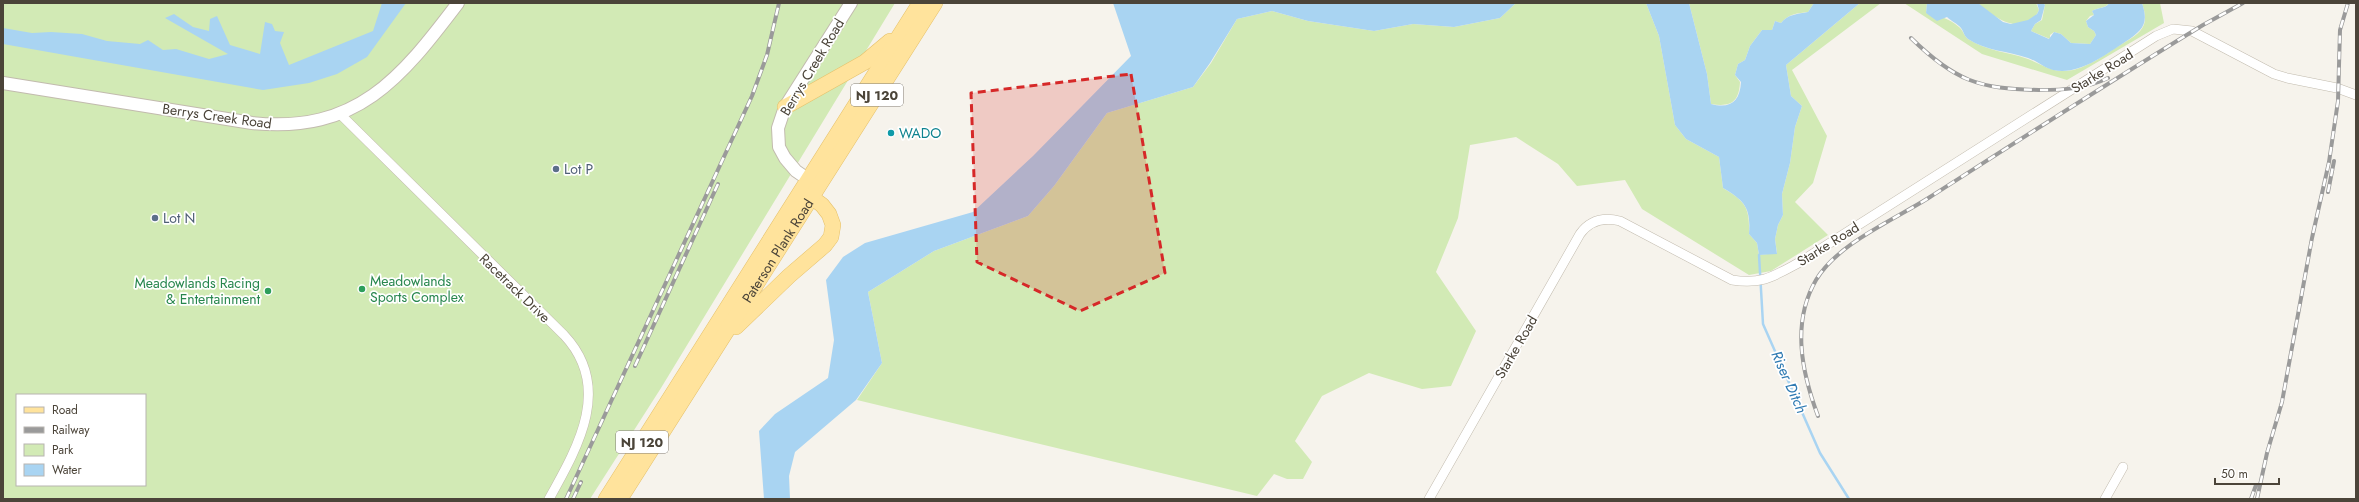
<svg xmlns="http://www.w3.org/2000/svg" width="2359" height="502" font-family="Jost,sans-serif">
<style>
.green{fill:#d2eab5;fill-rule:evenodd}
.water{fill:#a9d4f2}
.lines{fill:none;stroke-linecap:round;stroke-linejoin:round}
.stream{stroke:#a9d4f2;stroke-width:2.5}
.minor-casing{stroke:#c2bbae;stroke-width:10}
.tertiary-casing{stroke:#c2bbae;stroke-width:14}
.primary-casing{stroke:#e6c16a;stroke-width:16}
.minor{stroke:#fff;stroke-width:9}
.tertiary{stroke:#fff;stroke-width:12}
.primary{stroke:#ffe39c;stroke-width:15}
.rail-casing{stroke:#9a9a9a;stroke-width:4}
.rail{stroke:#fff;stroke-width:2.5;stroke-dasharray:8;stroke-linecap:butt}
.marked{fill:#d62828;fill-opacity:0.2;stroke:#d62828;stroke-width:3;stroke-dasharray:8 5;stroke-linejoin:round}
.culture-dot{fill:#0f9aa8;stroke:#fff;stroke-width:1.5}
.service-dot{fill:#5c6f8a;stroke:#fff;stroke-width:1.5}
.leisure-dot{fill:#2e9e5b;stroke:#fff;stroke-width:1.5}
.labels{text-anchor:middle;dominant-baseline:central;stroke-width:3.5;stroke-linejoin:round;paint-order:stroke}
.shield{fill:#fff;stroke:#817c74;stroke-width:1}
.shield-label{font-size:13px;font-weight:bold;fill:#4b4439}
.street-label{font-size:14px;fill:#4b4439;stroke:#fff}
.culture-label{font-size:14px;fill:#0d838f;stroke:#fff;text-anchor:start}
.service-label{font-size:14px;fill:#4e5e75;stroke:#fff;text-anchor:start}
.leisure-label{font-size:14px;fill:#27864d;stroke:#fff;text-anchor:start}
.water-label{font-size:15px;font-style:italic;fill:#2e7ab2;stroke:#fff}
</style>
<rect width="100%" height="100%" fill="#f6f3ec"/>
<path class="green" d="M 3,3 L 895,3 L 661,388 L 590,499 L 3,499 ZM 17,395 L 145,395 L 145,485 L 17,485 Z
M 1516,3 L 1646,3 L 1659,36 L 1675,125 L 1686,139 L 1719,157 L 1723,188 C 1745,201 1750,207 1749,234 L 1757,243 L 1759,255 L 1777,253 L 1775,239 L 1778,225 L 1783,215 L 1782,194 L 1790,163 L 1795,127 L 1802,106 L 1791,96 L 1786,65 L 1860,3 L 1881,3 L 1792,70 L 1827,136 L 1813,183 L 1795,202 L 1828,235 L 1771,271 L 1749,275 L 1642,209 L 1625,180 L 1577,186 L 1558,164 L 1516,137 L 1470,145 L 1458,218 L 1436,272 L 1476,331 L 1451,386 L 1422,389 L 1369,373 L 1322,396 L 1295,441 L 1312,462 L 1303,479 L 1287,479 L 1274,474 L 1257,496 L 857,400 L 882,363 L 868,292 L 934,251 L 1028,216 L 1054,186 L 1107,113 L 1193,87 L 1211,63 L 1237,19 L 1272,11 L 1308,21 L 1374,31 L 1413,24 L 1454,27 L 1500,18 Z
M 1689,3 L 1814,3 L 1808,12 C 1798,13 1788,14 1781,23 L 1775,21 L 1772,30 L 1762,30 L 1750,46 L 1745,60 L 1738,64 L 1735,75 L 1740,82 C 1739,103 1730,107 1711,104 L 1707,74 Z
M 1904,3 L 1927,3 L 1926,13 C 1939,16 1949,18 1959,27 C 1963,30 1964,36 1968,39 C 1987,51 2008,52 2028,59 C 2041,64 2052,72 2066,71 C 2086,70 2108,52 2125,42 C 2144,31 2149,24 2142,3 L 2160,3 L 2164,23 L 2067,80 L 1982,54 Z
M 1978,3 L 2036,3 L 2039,10 C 2026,39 1993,18 1978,3 Z
M 2043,3 L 2109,3 C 2105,9 2098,7 2092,11 L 2094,15 L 2090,16 L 2086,21 L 2088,27 L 2094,31 L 2096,35 L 2090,44 L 2071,43 L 2061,34 L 2054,32 L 2050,35 L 2050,39 L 2031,31 L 2035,24 L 2042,20 L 2045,5 Z"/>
<path class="water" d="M 382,3 L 406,3 L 367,57 L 337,74 L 309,83 L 263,90 L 3,44 L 3,28 L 32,33 L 51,32 L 82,34 L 107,41 L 140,44 L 148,40 L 163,50 L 176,49 L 209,59 L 228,54 L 165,18 L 174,14 L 193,27 L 209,31 L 210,19 L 217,16 L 230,45 L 260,54 L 265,22 L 272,24 L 275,31 L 284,32 L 280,43 L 289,65 L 373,31 Z
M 1113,3 L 1516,3 L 1500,18 L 1454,27 L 1413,24 L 1374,31 L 1308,21 L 1272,11 L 1237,19 L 1210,63 L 1193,87 L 1107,113 L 1054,186 L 1028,216 L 934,251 L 868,292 L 882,363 L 856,400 L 795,452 L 789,476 L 790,499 L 764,499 L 759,431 L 775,414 L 828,378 L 834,340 L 826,280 L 843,257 L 865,243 L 973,212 L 1033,156 L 1131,56 Z
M 1646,3 L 1689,3 L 1707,74 L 1711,104 C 1730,109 1740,102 1741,82 L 1735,75 L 1738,64 L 1745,60 L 1750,46 L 1762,30 L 1772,30 L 1775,21 L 1781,23 C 1788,14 1798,14 1808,12 L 1814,3 L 1860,3 L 1786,65 L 1791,96 L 1802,106 L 1795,127 L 1790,163 L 1782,194 L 1783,215 L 1778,225 L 1775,239 L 1777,254 L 1759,255 L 1757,243 L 1749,234 C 1751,208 1745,201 1723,188 L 1719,157 L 1686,139 L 1675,125 L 1659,36 Z
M 1927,3 L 1978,3 L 2003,22 L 2011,24 L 2028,20 L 2037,14 L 2039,10 L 2037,3 L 2043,3 L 2045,5 L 2041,20 L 2035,24 L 2031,31 L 2049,39 L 2054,32 L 2061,34 L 2071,43 L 2090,44 L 2096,35 L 2094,31 L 2088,27 L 2086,21 L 2094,15 L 2092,11 C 2098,7 2106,9 2109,3 L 2142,3 C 2149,24 2143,30 2125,42 C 2105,55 2078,76 2053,70 C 2044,68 2037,61 2028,58 C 2008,51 1986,51 1968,39 C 1964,36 1964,32 1961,28 C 1958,24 1951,21 1947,17 L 1937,21 L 1926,13 Z"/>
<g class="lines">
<path class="stream" d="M 1759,255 L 1763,324 L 1820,453 L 1849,499"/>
<defs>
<path id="minor" d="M 339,113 L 564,335 C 613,387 578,447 549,499
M 1429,499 L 1580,234 C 1590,220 1604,217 1620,221 L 1732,280 C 1762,285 1774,276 1800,262 L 2156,36 L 2173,29 L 2192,31 L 2274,74 L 2287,78 L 2337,88 L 2356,95
M 2105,499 L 2123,467"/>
<path id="tertiary" d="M 3,83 L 252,123 C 357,134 401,78 458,3
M 815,184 L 796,171 L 785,158 L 779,147 L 778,128 L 785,107 L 851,3"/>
<g id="primary">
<path d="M 785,107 L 865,62 L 890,41"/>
<path d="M 736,327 L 789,276 L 825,245 L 831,237 L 833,225 L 829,214 L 822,205 L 804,192"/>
<path d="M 606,499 L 920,3"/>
<path id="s1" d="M 620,499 L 935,3"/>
</g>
</defs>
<use href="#minor" class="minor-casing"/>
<use href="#tertiary" class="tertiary-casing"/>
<use href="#primary" class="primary-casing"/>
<use href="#minor" class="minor"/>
<use href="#tertiary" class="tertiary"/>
<use href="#primary" class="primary"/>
<defs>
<path id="rail" d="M 1911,38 C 1955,81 1979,89 2039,90 C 2064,90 2085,89 2108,78
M 2328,192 L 2334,161
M 635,366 L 718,184
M 1818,416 C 1802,373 1791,323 1816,280 C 1838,243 1894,220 1930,197 C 2021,139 2111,81 2203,25 L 2243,3
M 566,499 L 752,96 L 767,55 L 779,3
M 573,499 L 581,482
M 2251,499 L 2256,485
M 2257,499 L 2267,453 L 2282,402 L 2312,238 L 2329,162 L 2338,101 L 2340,30 L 2348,3"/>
</defs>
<use href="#rail" class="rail-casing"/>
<use href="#rail" class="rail"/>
</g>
<path class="marked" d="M 1131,74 L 1165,273 L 1080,311 L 977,262 L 971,93 Z"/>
<circle class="culture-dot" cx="891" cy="133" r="4"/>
<g class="service-dot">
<circle cx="556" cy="169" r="4"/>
<circle cx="155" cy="218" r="4"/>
</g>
<g class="leisure-dot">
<circle cx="362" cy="289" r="4"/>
<circle cx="268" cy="291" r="4"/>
</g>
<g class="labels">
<g class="shield">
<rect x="851" y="84" width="52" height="22" rx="3"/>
<rect x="616" y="431" width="52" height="22" rx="3"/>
</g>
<g class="shield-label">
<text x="877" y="95">NJ 120</text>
<text x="642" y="442">NJ 120</text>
</g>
<g class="street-label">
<text transform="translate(812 67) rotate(-59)">Berrys Creek Road</text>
<text transform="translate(2102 71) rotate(-32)">Starke Road</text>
<text transform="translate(217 116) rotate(8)">Berrys Creek Road</text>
<text transform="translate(1828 244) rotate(-32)">Starke Road</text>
<text stroke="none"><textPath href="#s1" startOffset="294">Paterson Plank Road</textPath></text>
<text transform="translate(515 288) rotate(44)">Racetrack Drive</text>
<text transform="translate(1516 347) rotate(-60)">Starke Road</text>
</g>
<g class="culture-label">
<text x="899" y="133">WADO</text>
</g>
<g class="service-label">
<text x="564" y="169">Lot P</text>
<text x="163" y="218">Lot N</text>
</g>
<g class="leisure-label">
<text x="370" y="281">Meadowlands<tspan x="370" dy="16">Sports Complex</tspan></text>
<text x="260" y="283" text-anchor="end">Meadowlands Racing<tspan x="260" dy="16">&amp; Entertainment</tspan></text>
</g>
<g class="water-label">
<text transform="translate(1789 382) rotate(66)">Riser Ditch</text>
</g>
</g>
<rect width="2359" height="502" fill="none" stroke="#4b4439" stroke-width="8"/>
<rect x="16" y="394" width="130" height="92" fill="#ffffff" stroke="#b7b4b0"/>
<rect x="24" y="407" width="20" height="6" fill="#ffe39c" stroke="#b7b4b0"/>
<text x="52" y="414" font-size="12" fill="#4b4439">Road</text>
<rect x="24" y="427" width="20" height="6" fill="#9a9a9a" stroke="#b7b4b0"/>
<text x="52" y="434" font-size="12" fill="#4b4439">Railway</text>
<rect x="24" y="444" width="20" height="12" fill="#d2eab5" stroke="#b7b4b0"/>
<text x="52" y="454" font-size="12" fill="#4b4439">Park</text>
<rect x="24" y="464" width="20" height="12" fill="#a9d4f2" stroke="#b7b4b0"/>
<text x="52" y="474" font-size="12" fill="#4b4439">Water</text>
<path d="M2215 478v6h64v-6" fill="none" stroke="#4b4439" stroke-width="2"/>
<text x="2221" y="478" font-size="12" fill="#4b4439" stroke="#ffffff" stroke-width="3" paint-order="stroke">50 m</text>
</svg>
